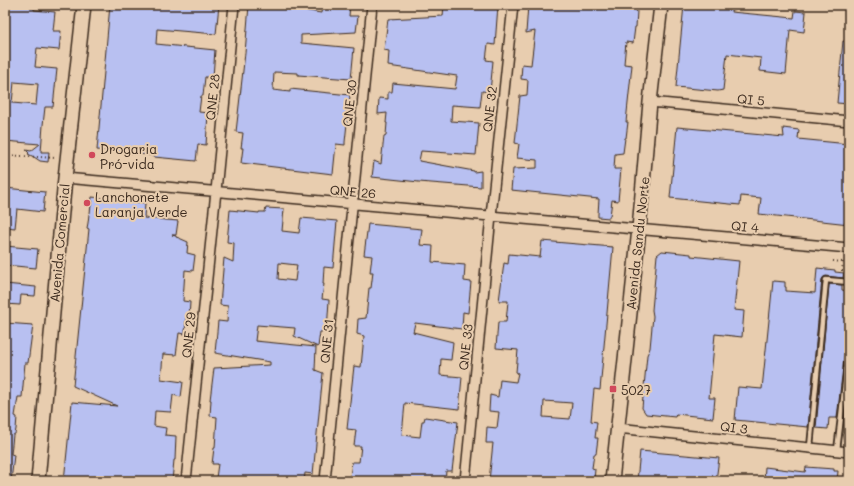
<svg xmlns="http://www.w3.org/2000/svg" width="854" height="486" font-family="Mali,sans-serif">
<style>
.building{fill:#b8c0f1;stroke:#3b2a1e;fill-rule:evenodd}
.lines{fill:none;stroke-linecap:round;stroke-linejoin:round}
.service-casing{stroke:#3b2a1e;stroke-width:8}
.minor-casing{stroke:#3b2a1e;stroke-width:12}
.secondary-casing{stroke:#3b2a1e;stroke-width:16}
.path{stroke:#3b2a1e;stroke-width:2;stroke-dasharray:1 3;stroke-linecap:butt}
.service{stroke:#e8cdaf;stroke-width:4.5}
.minor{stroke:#e8cdaf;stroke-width:9}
.secondary{stroke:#e8cdaf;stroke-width:13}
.poi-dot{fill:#d1495b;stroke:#e8cdaf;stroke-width:1.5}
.labels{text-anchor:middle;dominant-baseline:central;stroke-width:4;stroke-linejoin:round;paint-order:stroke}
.street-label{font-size:13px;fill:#3b2a1e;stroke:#e8cdaf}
.poi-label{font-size:13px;fill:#3b2a1e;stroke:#e8cdaf;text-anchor:start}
</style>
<rect width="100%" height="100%" fill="#e8cdaf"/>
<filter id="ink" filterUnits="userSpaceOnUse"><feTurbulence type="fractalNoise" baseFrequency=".025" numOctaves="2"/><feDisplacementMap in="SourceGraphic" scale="8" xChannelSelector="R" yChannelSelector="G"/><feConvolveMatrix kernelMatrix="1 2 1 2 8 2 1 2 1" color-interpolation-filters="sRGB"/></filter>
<g filter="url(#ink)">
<path class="building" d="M 5,5 L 34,5 L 34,10 L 55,12 L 53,31 L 61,31 L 59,50 L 37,48 L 35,67 L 57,69 L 53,107 L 45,107 L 43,125 L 41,152 L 49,152 L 48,162 L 40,161 L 34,157 L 28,154 L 29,153 L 26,150 L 31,151 L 40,144 L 5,141 ZM 14,82 L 38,84 L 36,105 L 12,103 Z
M 110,5 L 219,5 L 216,34 L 157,29 L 156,44 L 215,50 L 213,77 L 205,77 L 203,96 L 201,96 L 199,112 L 208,113 L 206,145 L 198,144 L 196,161 L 154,157 L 150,155 L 97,150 Z
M 249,5 L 274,8 L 275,5 L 303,5 L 303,10 L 321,13 L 322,5 L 350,5 L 349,16 L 358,16 L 356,32 L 301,35 L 301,43 L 354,48 L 351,79 L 298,75 L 298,73 L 274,72 L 273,90 L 290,92 L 290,89 L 350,95 L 345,142 L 345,145 L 336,144 L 333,174 L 241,163 L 243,148 L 241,148 L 243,133 L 236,132 L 245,53 Z
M 444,5 L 498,5 L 495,45 L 488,44 L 486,60 L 493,61 L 490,92 L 482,91 L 480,107 L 452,105 L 451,121 L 479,123 L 476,155 L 421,151 L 419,161 L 474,171 L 474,172 L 481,171 L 481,187 L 419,182 L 372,177 L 374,161 L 381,164 L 384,136 L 386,135 L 387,123 L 386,123 L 387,113 L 378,114 L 379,98 L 388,99 L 388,92 L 392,92 L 393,83 L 455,89 L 457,76 L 388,66 L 389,51 L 384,50 L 388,19 L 443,16 Z
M 528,5 L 637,5 L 636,11 L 637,11 L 636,27 L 635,27 L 633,43 L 626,42 L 624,64 L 632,65 L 626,122 L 628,122 L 626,138 L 625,138 L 623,153 L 615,154 L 614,169 L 621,169 L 618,201 L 612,200 L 610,216 L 609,216 L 609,218 L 598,217 L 598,214 L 599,199 L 511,190 L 513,169 L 537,168 L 537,160 L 517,158 L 519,144 L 515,143 L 520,96 L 527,95 L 528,80 L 521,79 L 522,64 L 531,65 L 535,31 L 526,33 Z
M 684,5 L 732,5 L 731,12 L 794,18 L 795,11 L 806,12 L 804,32 L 790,30 L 786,74 L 760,71 L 761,58 L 727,54 L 723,90 L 718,91 L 676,87 Z
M 843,41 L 849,42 L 849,104 L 837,103 Z
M 677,127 L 784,137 L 783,128 L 799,130 L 798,139 L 849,144 L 849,196 L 848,208 L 849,208 L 849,224 L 759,214 L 761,198 L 741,196 L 740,205 L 670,198 Z
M 5,188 L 45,192 L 43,212 L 17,209 L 15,228 L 5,227 Z
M 92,197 L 145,203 L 144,218 L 178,221 L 176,235 L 172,235 L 176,236 L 176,237 L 179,238 L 188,242 L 187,253 L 195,255 L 193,271 L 185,270 L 183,301 L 190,302 L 189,318 L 186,318 L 185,334 L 179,333 L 176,355 L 163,354 L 161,379 L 183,382 L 181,397 L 173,395 L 171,412 L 155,411 L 154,426 L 166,428 L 165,435 L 176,436 L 175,460 L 174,460 L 172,481 L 64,481 L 72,402 L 117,406 L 73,386 L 89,229 L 87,228 L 88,223 L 89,214 L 90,213 Z
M 266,208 L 284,209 L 282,231 L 299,233 L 301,218 L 337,221 L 333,268 L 324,267 L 323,284 L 324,284 L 322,299 L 329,300 L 327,331 L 320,332 L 318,347 L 294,336 L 295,328 L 257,325 L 255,341 L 316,347 L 315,370 L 323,373 L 313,474 L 305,473 L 304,481 L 235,481 L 236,480 L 216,478 L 218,464 L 212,464 L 214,448 L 215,448 L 217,417 L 210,416 L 211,400 L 210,400 L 214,368 L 270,365 L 270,362 L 215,353 L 218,321 L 227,322 L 228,306 L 220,305 L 224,258 L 233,262 L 234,243 L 227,242 L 230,210 L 259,213 L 259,212 L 265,212 ZM 279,263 L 297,265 L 295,281 L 278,279 Z
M 368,224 L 422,229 L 420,245 L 433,246 L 432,262 L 465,265 L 464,281 L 471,282 L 468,313 L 463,312 L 462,329 L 415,323 L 413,332 L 453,342 L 451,360 L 441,359 L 440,375 L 462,377 L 459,409 L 405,403 L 402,435 L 420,437 L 422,421 L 424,421 L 425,417 L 458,422 L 452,471 L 446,471 L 445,481 L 373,481 L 374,480 L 350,477 L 352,462 L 359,462 L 361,446 L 354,446 L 356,430 L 347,429 L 354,366 L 361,367 L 364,336 L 357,334 L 358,319 L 366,318 L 369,288 L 371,288 L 373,272 L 370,272 L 372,256 L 364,255 Z
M 542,241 L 613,247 L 600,390 L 594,389 L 591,421 L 597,422 L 595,438 L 598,438 L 596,454 L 594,454 L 592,468 L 595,469 L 594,481 L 489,481 L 493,443 L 486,443 L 487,427 L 497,428 L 499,412 L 489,411 L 490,395 L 498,397 L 500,380 L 516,382 L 518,373 L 516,372 L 518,350 L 496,348 L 498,322 L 506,322 L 508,301 L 499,301 L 504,263 L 508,264 L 509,254 L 540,257 ZM 544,401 L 572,403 L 570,419 L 543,417 Z
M 5,246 L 38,249 L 36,268 L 5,265 Z
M 662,251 L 691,254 L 691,256 L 739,261 L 734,310 L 744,311 L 742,337 L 715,334 L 709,398 L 715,398 L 713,418 L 676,414 L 675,417 L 646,414 L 642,408 L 647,355 L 650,348 L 653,316 L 652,310 L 657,255 Z
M 817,268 L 835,270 L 835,272 L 844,273 L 843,278 L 826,276 L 824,277 L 822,279 L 808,427 L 735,420 L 738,387 L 762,389 L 773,281 L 785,282 L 785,287 L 786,287 L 786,291 L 815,293 Z
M 5,284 L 36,287 L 35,296 L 21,295 L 20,305 L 5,304 Z
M 829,284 L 842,285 L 842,290 L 849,291 L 849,316 L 837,418 L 829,418 L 828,429 L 816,428 Z
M 5,323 L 33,325 L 28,363 L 25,363 L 22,397 L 18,397 L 15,416 L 17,417 L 16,429 L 15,434 L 13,435 L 11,454 L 14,455 L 11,481 L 5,481 Z
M 640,451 L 719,458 L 716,481 L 637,481 Z
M 765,467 L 805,472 L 806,467 L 834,469 L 834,471 L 838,471 L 837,481 L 764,481 Z"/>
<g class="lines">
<defs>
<path id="service" d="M 810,447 L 826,280 L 849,282
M 837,450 L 849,351"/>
<path id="minor" d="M 650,102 L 849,121
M 65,178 L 849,248
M 617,428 L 849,452
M 186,481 L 216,191 L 234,5
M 325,481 L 372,5
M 465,481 L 491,216 L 513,5"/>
<path id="secondary" d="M 38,481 L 65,178 L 84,5
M 612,481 L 639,229 L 650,102 L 661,5"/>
</defs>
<use href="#service" class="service-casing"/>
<use href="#minor" class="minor-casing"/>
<use href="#secondary" class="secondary-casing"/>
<path class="path" d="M 5,155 L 56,158
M 833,261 L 843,262
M 842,271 L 843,262 L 849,263"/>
<use href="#service" class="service"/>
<use href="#minor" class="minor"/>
<use href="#secondary" class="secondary"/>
</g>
</g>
<g class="poi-dot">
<circle cx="92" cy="155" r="4"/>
<circle cx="87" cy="203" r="4"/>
<rect x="609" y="385" width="8" height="8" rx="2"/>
</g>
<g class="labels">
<g class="street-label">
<text transform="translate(212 97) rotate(-84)">QNE 28</text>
<text transform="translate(751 99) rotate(5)">QI 5</text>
<text transform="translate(349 103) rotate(-84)">QNE 30</text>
<text transform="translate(489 109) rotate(-84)">QNE 32</text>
<text transform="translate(353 191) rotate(5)">QNE 26</text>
<text transform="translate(745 226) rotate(5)">QI 4</text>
<text transform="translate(59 243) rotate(-85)">Avenida Comercial</text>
<text transform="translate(637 243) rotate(-84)">Avenida Sandu Norte</text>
<text transform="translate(188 335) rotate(-84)">QNE 29</text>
<text transform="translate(326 341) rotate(-85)">QNE 31</text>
<text transform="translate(465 347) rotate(-84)">QNE 33</text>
<text transform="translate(734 427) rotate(6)">QI 3</text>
</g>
<g class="poi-label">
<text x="100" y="148">Drogaria<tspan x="100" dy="15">Pró-vida</tspan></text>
<text x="95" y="196">Lanchonete<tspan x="95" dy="15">Laranja Verde</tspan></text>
<text x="621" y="389">5027</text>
</g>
</g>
<rect width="854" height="486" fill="none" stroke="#e8cdaf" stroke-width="20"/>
<rect x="10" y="10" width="834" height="466" fill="none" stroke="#3b2a1e" stroke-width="1.5" filter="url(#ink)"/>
</svg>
